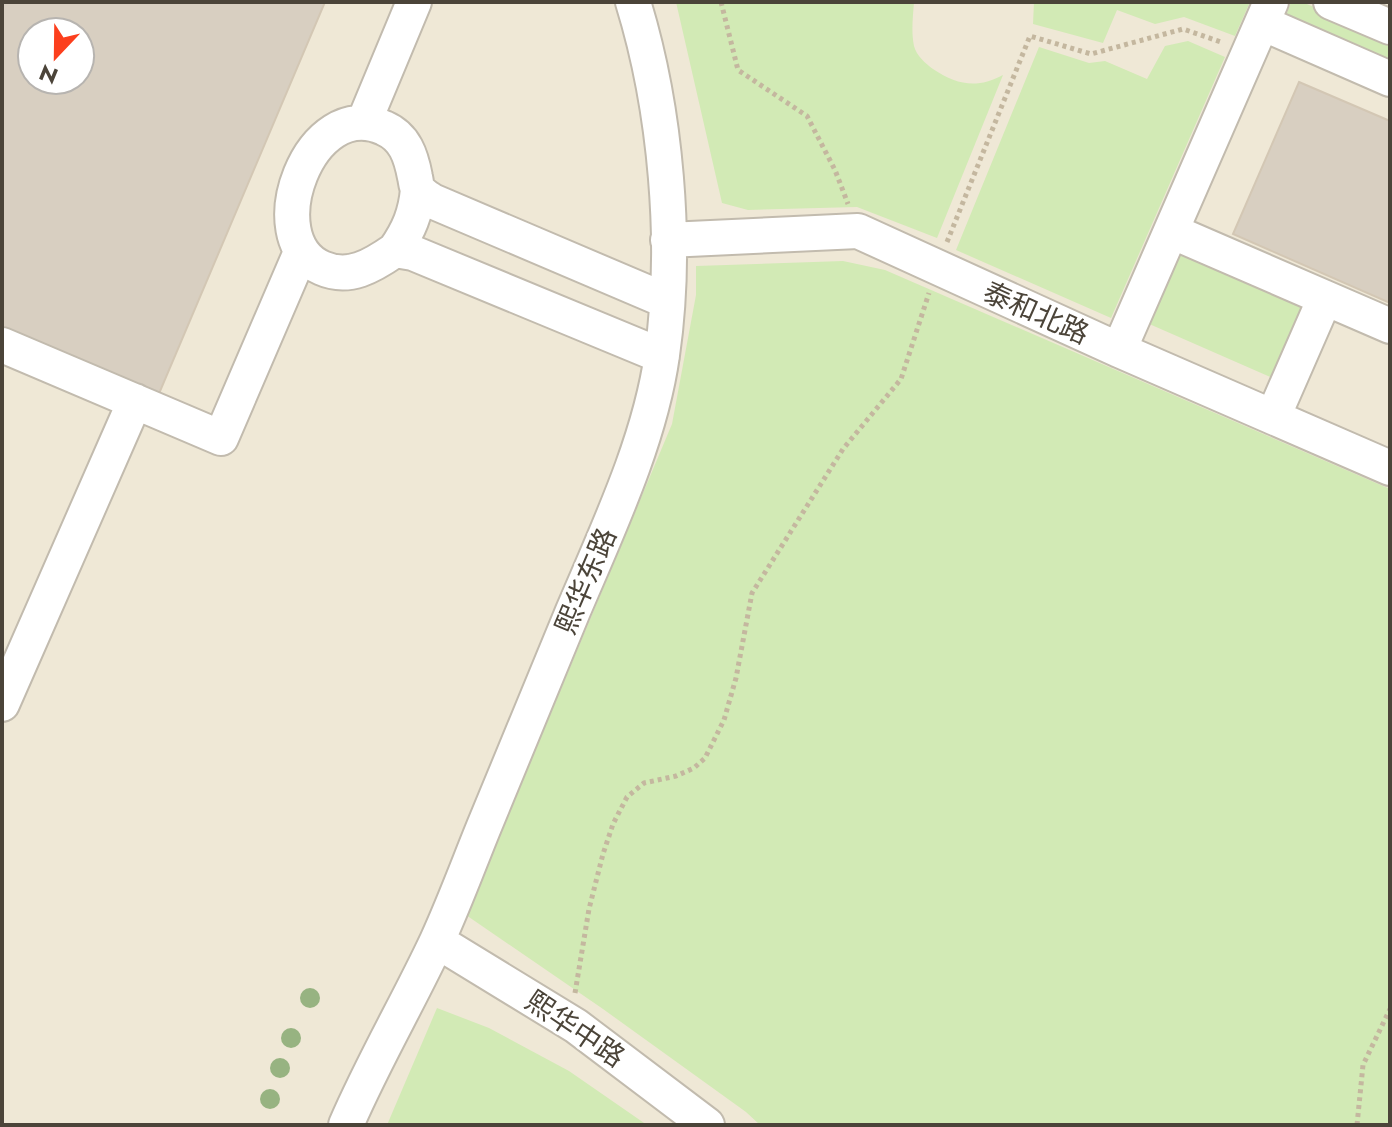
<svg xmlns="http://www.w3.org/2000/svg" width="1392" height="1127" font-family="Jost,'Noto Sans SC',sans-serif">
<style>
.education{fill:#efe8d6;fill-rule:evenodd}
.green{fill:#d2eab5}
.building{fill:#d8cfc1;stroke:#d3c7b4;stroke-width:2;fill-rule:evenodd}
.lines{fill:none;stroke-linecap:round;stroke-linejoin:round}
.minor-casing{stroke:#c2bbae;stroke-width:38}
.path{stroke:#c4b79f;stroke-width:5;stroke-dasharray:4 4;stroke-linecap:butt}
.minor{stroke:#fff;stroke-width:34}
.tree{fill:#97b381}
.labels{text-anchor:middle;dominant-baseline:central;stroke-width:6;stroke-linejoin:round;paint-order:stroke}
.street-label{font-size:28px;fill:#4b4439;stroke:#fff}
</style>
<rect width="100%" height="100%" fill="#f6f3ec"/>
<path class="education" d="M 2,2 L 1390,2 L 1390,1125 L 2,1125 ZM 32,32 L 80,32 L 80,80 L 32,80 Z"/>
<path class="green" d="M 676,2 L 914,2 C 913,16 911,32 914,46 C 916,55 926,64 933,69 C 957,85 977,89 1003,75 L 937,238 L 857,207 L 748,210 L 722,203 Z
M 1034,2 L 1250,2 L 1235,36 L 1184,17 L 1155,24 L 1117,10 L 1103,43 L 1033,24 Z
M 1291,2 L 1302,2 L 1390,39 L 1390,66 L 1284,21 Z
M 1188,41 L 1225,57 L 1111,318 L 956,250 L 1039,47 L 1089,63 L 1105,61 L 1147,79 L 1165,46 Z
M 1180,248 L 1307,304 L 1275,379 L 1147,323 Z
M 843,261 L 885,270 L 1390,489 L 1390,1125 L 760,1125 L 746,1112 L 603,1009 L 466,915 L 672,424 L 696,295 L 696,266 Z
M 437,1008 L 489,1028 L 569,1071 L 647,1125 L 387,1125 Z"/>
<path class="building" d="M 2,2 L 325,2 L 158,396 L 2,330 ZM 32,32 L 80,32 L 80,80 L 32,80 Z
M 1299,82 L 1390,121 L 1390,303 L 1233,234 Z"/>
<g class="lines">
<defs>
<path id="minor" d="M 1331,2 L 1390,27
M 1262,23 L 1390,79
M 364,122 L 414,2
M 1171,231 L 1390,326
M 668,240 L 858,231 L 1119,350 L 1390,468
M 395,250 C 409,230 416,213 418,189
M 2,345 L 221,438 L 301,252
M 1119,350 L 1271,2
M 662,356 L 413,253 L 395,250 C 372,266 349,280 322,268 C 256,240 310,93 384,128 C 405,137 411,156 415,177 C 416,181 416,186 418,189 C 421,194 428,198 432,201 L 667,301
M 1273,417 L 1325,298
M 2,704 L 135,401
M 437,941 L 576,1026 L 707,1125
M 346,1125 C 373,1062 408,1003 437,941 C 454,904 468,866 483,829 C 513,757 543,684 573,611 C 607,531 650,441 662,355 C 678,244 666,109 633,2"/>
</defs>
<use href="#minor" class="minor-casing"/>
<path class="path" d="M 721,2 L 738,70 L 807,116 L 835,170 L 848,204
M 947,242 L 1030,36 L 1091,54 L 1183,29 L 1221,42
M 575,993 L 589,909 L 603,854 L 613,824 L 627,797 L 644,783 L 676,776 L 694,768 L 705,758 L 724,720 L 736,678 L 752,593 L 843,449 L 901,379 L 929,293
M 1357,1125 L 1363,1065 L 1390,1009"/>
<use href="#minor" class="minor"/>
</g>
<g class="tree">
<circle cx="310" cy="998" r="10"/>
<circle cx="291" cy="1038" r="10"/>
<circle cx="280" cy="1068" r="10"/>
<circle cx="270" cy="1099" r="10"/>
</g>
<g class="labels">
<g class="street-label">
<text transform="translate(1036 313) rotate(24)">泰和北路</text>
<text transform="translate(586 581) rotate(-67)">熙华东路</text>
<text transform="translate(575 1029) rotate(34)">熙华中路</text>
</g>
</g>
<rect width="1392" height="1127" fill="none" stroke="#4b4439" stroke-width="8"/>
<g transform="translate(56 56) rotate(202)"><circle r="38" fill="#ffffff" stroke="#b7b4b0" stroke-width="2"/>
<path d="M0-6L14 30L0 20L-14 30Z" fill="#fc3f1d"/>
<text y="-12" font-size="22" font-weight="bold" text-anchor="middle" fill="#4b4439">N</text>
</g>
</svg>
